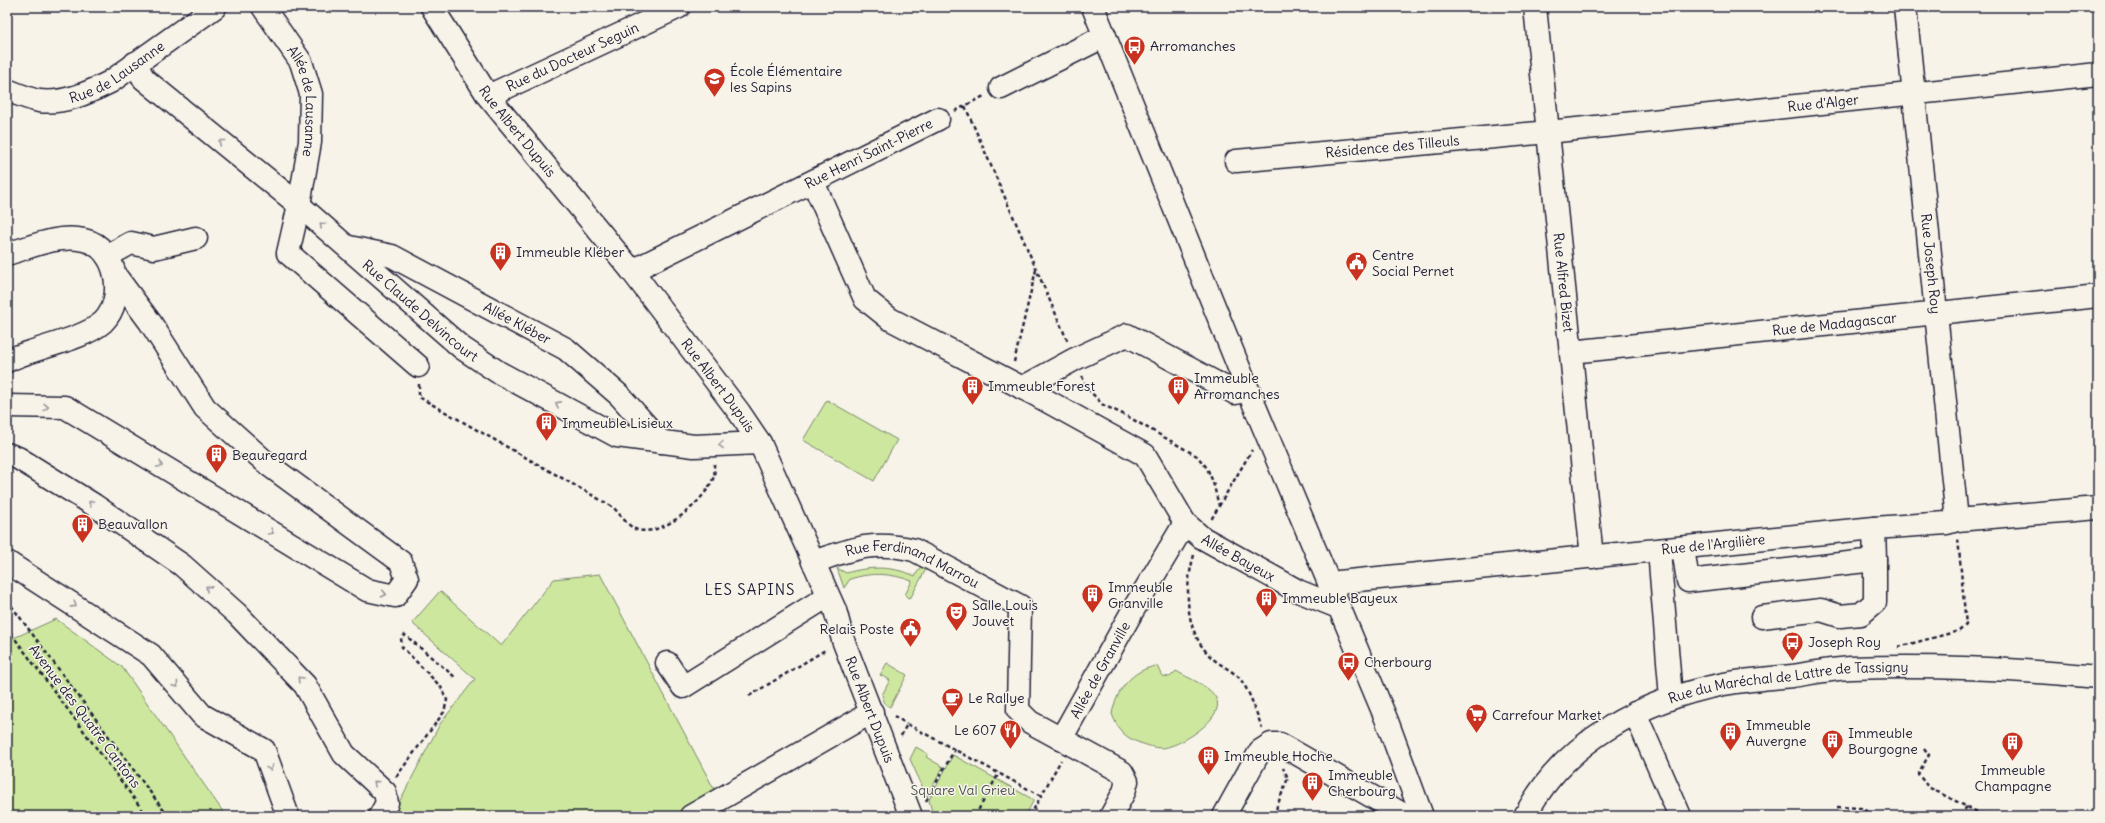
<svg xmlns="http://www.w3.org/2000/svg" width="2105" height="823" font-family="Delius,sans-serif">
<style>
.green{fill:#cde89e;stroke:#78856c}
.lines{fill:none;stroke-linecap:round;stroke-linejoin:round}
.minor-casing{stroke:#22223b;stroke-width:25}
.path{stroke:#22223b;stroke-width:2.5;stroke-dasharray:4 3;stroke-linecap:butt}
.minor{stroke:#f7f3e8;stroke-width:22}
.oneway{stroke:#97959a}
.labels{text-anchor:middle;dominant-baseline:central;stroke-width:3;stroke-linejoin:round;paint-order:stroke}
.poi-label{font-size:14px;fill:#22223b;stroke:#f7f3e8;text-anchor:start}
.street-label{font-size:14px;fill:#22223b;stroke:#f7f3e8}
.park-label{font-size:14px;fill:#4d5454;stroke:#f7f3e8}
.neighbourhood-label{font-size:15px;letter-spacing:1px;fill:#22223b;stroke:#f7f3e8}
</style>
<rect width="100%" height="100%" fill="#f7f3e8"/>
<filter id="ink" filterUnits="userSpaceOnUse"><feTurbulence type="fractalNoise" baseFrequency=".025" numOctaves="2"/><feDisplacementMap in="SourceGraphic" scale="8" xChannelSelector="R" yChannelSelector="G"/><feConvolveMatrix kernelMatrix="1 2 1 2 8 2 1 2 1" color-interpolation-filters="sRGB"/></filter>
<g filter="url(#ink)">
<path class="green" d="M 827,400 L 897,440 L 874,481 L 803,440 Z
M 921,566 L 926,569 L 911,597 L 908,598 L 905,595 L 912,581 C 890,573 872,572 850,579 L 844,588 L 837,568 L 846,573 C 871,566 892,566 915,576 Z
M 600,574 L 714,789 L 685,816 L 392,816 L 440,724 L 475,679 L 412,623 L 440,591 L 501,646 L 554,579 Z
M 56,619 L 122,667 L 226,816 L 7,816 L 7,641 Z
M 887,663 L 907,675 L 890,707 L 885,704 L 882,695 L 890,680 L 880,675 Z
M 1157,666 L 1162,676 L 1170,677 L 1176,671 C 1188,678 1210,686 1216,698 C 1227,718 1178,748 1161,748 C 1154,748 1147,745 1140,743 C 1124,737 1118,730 1112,714 C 1116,691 1132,669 1157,666 Z
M 916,747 L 928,754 L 926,757 L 943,767 L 927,797 L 910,759 Z
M 953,755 L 1034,800 L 1025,816 L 933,816 L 929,800 Z"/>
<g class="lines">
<defs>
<g id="minor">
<path id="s1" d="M 263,7 L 301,62 L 311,94 L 310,142 L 299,205 L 288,253 L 418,366"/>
<path id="s2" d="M 432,7 L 488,96 L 632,271 L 739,412 L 760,443 L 835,610 L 843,640 L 911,816"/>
<path d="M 1093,7 L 1248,390 L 1387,721 L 1422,816"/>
<path id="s3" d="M 1535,7 L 1592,557"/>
<path id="s4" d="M 1905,7 L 1957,520"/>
<path id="s5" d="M 135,63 L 144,79 L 299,205 L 462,348 L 498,372 L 617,436 L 694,446 L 760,443"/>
<path d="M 1001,88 L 1105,36"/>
<path id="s6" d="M 7,90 C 17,94 29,99 39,101 C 64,104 88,93 110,82 L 215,7"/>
<path id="s7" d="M 488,96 L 679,7"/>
<path id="s8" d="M 1236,161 L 1548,132 L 2098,74"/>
<path d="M 813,182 L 865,299 L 890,319 L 1038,396 L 1145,455 L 1185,523 L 1133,610 L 1061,739"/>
<path id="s9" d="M 349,247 L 392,256 L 566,349 L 619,395 L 661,442"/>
<path d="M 7,254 C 31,247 58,234 84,240 C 118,247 126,300 103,322 C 83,340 33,348 7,361"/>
<path d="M 107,256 L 131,243 L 154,248 L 196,238"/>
<path id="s10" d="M 632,271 L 938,119"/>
<path id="s11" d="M 1571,352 L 2098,296"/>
<path d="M 1022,388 L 1075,359 L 1127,335 L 1235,393 L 1248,390"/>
<path d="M 7,406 L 65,407 L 367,590 L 395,596 L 407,579 L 401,562 L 270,466 L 205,408 L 150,322 L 115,275"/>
<path d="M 7,454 L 18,458 L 94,505 L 182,565 L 237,614 L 305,685 L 344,754 L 385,792 L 387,803 L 380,816"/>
<path id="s12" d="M 1185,523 L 1201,537 L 1298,591 L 1338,607"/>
<path d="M 1683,548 L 1688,581 L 1875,560 L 1874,528"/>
<path d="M 1659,550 L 1671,698"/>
<path d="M 7,562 L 151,655 L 202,715 L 264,750 L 288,816"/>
<path id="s13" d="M 813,562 C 853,549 872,540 914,550 L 1020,606 L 1018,710 L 1030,722 L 1122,772 L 1127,781 L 1124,792 L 1111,816"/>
<path id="s14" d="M 1329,583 L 1874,528 L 1947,523 L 1957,520 L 2098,508"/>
<path d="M 1762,617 L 1821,610 L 1840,616 L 1861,614 L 1875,602 L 1875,560"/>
<path d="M 667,663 L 683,687 L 828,596"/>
<path d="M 1635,713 L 1680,816"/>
<path d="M 691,816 L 872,712"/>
<path d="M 1224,816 L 1260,751 L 1271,744 L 1280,744 L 1406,816"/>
<path id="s15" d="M 1525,816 C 1564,741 1643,700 1724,684 C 1746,680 1770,678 1792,676 C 1812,673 1832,669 1851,668 C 1934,665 2016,669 2098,677"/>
</g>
</defs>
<use href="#minor" class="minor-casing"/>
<path class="path" d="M 965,106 L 1068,342
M 955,111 L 984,96
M 1014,362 L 1036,270
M 1082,376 L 1086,387 L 1103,405 L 1125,415 L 1197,456 L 1207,468 L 1213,482 L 1219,506 L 1211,520
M 419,384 L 419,397 L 613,507 C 619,513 627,525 635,529 C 660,540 707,500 714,476 C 715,472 714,468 714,464
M 1219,506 L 1252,450
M 1194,555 C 1184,589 1184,632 1212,658 C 1221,666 1234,671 1241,680 C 1251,694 1256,712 1262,728
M 7,600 L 168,816
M 7,628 L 147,816
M 1898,647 L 1959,631 L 1966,625 L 1958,538
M 749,696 L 827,649
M 894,716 L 907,724
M 901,736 L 907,724 L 1041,796
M 1924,748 L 1929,755 L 1918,774 L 1928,787 L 1985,816
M 396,777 L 444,712 L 447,700 L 441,687 L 402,647 L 401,638 L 405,635 L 456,678
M 926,801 L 955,749
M 1837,807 L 1861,808 L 1877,816
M 975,816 L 999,773
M 1030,816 L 1061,760
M 1275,816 L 1277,806 L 1288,778 L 1283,768
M 1961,816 L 1967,806"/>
<use href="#minor" class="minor"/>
</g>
<defs><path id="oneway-chevron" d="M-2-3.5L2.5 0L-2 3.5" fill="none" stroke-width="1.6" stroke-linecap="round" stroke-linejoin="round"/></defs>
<g class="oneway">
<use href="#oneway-chevron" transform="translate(221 142) rotate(-141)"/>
<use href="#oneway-chevron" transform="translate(322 225) rotate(-139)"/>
<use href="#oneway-chevron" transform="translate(558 404) rotate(-152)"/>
<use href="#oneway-chevron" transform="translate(46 407) rotate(1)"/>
<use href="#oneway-chevron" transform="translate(721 445) rotate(178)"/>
<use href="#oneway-chevron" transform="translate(160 465) rotate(31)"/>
<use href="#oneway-chevron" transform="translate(91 503) rotate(-148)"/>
<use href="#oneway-chevron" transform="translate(271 532) rotate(31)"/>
<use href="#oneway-chevron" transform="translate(208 588) rotate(-138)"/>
<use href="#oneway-chevron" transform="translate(384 594) rotate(12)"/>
<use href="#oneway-chevron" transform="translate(74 605) rotate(33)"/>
<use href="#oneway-chevron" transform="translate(300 679) rotate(-134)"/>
<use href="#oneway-chevron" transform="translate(176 685) rotate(50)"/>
<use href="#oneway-chevron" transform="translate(270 768) rotate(70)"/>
<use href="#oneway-chevron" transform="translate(376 783) rotate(-138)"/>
</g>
</g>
<defs>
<symbol id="bus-pin" viewBox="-11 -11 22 30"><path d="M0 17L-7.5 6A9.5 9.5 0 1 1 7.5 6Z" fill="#c8321e" stroke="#f7f3e8"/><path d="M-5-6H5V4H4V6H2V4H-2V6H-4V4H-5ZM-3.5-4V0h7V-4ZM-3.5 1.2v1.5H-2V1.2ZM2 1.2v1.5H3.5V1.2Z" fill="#fff"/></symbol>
<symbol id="school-pin" viewBox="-11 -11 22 30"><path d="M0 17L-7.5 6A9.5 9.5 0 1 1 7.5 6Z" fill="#c8321e" stroke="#f7f3e8"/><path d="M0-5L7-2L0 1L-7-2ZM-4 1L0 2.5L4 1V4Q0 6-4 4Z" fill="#fff"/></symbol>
<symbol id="building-pin" viewBox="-11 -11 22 30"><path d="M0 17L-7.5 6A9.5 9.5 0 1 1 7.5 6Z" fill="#c8321e" stroke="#f7f3e8"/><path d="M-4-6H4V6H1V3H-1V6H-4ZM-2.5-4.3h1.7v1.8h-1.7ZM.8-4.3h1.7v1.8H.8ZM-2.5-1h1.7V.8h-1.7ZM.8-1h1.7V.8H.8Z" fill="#fff"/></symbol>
<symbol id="civic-pin" viewBox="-11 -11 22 30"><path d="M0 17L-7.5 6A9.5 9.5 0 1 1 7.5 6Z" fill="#c8321e" stroke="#f7f3e8"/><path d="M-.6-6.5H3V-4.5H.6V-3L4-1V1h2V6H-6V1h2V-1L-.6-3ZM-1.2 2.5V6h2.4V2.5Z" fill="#fff"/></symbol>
<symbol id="theatre-pin" viewBox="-11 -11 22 30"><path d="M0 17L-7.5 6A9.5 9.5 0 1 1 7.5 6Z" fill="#c8321e" stroke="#f7f3e8"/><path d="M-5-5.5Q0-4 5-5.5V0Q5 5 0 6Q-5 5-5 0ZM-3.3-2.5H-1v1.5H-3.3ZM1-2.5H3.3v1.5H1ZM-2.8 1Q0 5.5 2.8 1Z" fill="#fff"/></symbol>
<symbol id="cafe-pin" viewBox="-11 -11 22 30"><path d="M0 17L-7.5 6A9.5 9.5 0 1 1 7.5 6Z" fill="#c8321e" stroke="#f7f3e8"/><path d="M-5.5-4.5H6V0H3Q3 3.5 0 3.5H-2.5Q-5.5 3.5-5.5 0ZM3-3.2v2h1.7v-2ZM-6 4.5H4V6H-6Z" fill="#fff"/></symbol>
<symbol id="supermarket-pin" viewBox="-11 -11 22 30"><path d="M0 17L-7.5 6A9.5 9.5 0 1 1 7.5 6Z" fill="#c8321e" stroke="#f7f3e8"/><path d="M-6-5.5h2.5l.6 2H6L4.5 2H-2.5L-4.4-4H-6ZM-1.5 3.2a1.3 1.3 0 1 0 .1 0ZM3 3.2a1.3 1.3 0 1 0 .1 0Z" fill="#fff"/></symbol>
<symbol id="restaurant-pin" viewBox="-11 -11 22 30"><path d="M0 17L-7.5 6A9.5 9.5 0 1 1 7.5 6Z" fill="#c8321e" stroke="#f7f3e8"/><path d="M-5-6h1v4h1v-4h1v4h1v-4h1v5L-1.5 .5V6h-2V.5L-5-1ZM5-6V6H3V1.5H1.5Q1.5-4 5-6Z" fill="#fff"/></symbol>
</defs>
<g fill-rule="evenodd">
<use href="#bus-pin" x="1122" y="34" width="25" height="34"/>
<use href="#school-pin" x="702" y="66" width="25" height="34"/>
<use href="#building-pin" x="488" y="240" width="25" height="34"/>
<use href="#civic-pin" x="1344" y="250" width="25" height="34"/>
<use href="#building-pin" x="960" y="374" width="25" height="34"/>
<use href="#building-pin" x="1166" y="374" width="25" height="34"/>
<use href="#building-pin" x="534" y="410" width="25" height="34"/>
<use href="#building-pin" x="204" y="442" width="25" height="34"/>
<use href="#building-pin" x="70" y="512" width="25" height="34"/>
<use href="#building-pin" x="1080" y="582" width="25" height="34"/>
<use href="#building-pin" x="1254" y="586" width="25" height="34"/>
<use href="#theatre-pin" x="944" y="600" width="25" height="34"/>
<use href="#civic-pin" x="898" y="616" width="25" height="34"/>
<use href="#bus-pin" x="1780" y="630" width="25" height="34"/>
<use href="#bus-pin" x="1336" y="650" width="25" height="34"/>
<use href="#cafe-pin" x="940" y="686" width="25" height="34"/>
<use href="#supermarket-pin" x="1464" y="702" width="25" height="34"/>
<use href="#restaurant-pin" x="998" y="718" width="25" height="34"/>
<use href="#building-pin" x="1718" y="720" width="25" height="34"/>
<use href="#building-pin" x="1820" y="728" width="25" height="34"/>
<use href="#building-pin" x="2000" y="730" width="25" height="34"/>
<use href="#building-pin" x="1196" y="744" width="25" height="34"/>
<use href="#building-pin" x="1300" y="770" width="25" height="34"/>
</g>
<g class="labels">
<g class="poi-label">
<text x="1150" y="46">Arromanches</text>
<text x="730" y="71">École Élémentaire<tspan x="730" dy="16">les Sapins</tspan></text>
<text x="516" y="252">Immeuble Kléber</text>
<text x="1372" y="255">Centre<tspan x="1372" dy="16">Social Pernet</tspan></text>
<text x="1194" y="378">Immeuble<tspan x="1194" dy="16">Arromanches</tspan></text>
<text x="988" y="386">Immeuble Forest</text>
<text x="562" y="423">Immeuble Lisieux</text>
<text x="232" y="455">Beauregard</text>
<text x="98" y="524">Beauvallon</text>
<text x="1108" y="587">Immeuble<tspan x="1108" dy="16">Granville</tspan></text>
<text x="1282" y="598">Immeuble Bayeux</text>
<text x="972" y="605">Salle Louis<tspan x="972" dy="16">Jouvet</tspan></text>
<text x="894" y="629" text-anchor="end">Relais Poste</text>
<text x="1808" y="642">Joseph Roy</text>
<text x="1364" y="662">Cherbourg</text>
<text x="968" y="698">Le Rallye</text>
<text x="1492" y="715">Carrefour Market</text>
<text x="1746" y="725">Immeuble<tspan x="1746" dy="16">Auvergne</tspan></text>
<text x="996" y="730" text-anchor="end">Le 607</text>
<text x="1848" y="733">Immeuble<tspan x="1848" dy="16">Bourgogne</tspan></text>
<text x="1224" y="756">Immeuble Hoche</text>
<text x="2013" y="770" text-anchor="middle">Immeuble<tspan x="2013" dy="16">Champagne</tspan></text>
<text x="1328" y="775">Immeuble<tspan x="1328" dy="16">Cherbourg</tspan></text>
</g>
<g class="street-label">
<text stroke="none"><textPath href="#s7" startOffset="93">Rue du Docteur Seguin</textPath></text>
<text stroke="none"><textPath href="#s6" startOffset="119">Rue de Lausanne</textPath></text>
<text stroke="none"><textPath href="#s8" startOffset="590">Rue d'Alger</textPath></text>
<text stroke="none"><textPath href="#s1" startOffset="106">Allée de Lausanne</textPath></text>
<text stroke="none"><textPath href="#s2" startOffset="151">Rue Albert Dupuis</textPath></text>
<text stroke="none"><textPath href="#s8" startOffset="157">Résidence des Tilleuls</textPath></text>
<text stroke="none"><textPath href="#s10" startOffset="264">Rue Henri Saint-Pierre</textPath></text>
<text stroke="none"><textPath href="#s4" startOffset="258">Rue Joseph Roy</textPath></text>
<text stroke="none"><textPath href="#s3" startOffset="277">Rue Alfred Bizet</textPath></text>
<text stroke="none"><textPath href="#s5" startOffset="379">Rue Claude Delvincourt</textPath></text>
<text stroke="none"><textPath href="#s9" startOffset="186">Allée Kléber</textPath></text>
<text stroke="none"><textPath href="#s11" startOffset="265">Rue de Madagascar</textPath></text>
<text stroke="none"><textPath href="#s2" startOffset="475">Rue Albert Dupuis</textPath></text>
<text stroke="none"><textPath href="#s14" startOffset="386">Rue de l'Argilière</textPath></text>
<text stroke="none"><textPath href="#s12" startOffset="64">Allée Bayeux</textPath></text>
<text stroke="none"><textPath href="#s13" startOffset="105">Rue Ferdinand Marrou</textPath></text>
<text transform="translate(1100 670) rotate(-61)">Allée de Granville</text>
<text stroke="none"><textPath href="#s15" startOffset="311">Rue du Maréchal de Lattre de Tassigny</textPath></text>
<text stroke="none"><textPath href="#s2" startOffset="835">Rue Albert Dupuis</textPath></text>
<text transform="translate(85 716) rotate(53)">Avenue des Quatre Cantons</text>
</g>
<g class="park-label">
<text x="963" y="790">Square Val Grieu</text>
</g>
<g class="neighbourhood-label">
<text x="750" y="589">LES SAPINS</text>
</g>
</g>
<rect width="2105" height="823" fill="none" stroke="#f7f3e8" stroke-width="24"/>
<rect x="12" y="12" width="2081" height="799" fill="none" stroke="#22223b" stroke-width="1.5" filter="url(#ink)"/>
</svg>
